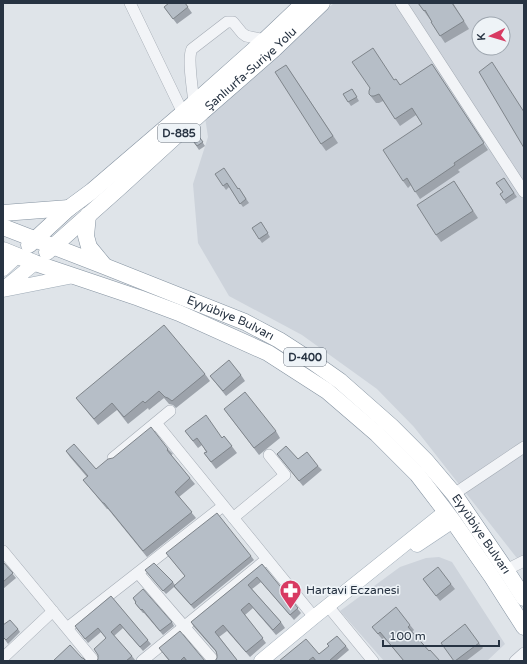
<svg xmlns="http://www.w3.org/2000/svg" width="527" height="664" font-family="'Varela Round',sans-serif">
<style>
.built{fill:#cdd3db;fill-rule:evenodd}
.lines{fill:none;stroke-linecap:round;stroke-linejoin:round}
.minor-casing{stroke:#a4abb4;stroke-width:12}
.major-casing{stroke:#9daab6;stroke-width:15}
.highway-casing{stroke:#8593a1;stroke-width:17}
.minor{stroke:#f2f4f7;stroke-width:11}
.major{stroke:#fff;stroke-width:14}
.highway{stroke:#fff;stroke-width:16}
.wall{fill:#9da3ab}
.building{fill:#b6bec7;stroke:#7f858b}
.labels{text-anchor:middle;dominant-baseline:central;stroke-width:3.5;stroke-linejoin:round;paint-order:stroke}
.shield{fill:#eef3f7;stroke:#636d78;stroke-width:1}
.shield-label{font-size:11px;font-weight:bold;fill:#273342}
.street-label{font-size:12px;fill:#273342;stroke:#eef3f7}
.poi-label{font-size:12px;fill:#273342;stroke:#eef3f7;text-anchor:start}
</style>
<rect width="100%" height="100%" fill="#dfe4e9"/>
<path class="built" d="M 334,3 L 524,3 L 524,567 L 414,427 L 377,389 L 302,335 L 229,296 L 198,243 L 193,184 L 208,137 L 205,117 ZM 479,24 L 503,24 L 503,48 L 479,48 Z
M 439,557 L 452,562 L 505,644 L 487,661 L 384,661 L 340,611 L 400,567 L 426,558 Z"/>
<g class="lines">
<defs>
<path id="minor" d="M 130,3 L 183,113
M 401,3 L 524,192
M 194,103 C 193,92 187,57 192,49 L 227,22 L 233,22 L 242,33 L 246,36 L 265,40
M 156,423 L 314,617
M 113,458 L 170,411
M 454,494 L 524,447
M 233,518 L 285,475 L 269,455
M 3,551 L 94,661
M 506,570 L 524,561
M 138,573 L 214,661
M 332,611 L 373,661
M 67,628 L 223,506
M 3,658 L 53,611
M 142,661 L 267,559
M 515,661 L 524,653"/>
<path id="major" d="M 3,269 L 17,256
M 3,289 L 35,263
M 3,290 L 74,276
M 417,545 L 453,521
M 261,661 L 314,617 L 445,512"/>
<g id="highway">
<path d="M 3,213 L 69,208"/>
<path d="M 88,215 L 86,236 L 89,247 L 103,264"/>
<path id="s1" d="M 3,227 L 104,266 L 245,322 L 279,340 L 313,362 L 340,381 L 391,426 L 426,461 L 454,494 L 506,570 L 524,598"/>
<path d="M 29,245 L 69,208 L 92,191 L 183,113 L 265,40 L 304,3"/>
<path d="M 3,250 L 35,263 L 139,298 L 179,313 L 268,353 L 327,391 L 377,434 L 417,474 L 453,521 L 492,577 L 524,627"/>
<path id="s2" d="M 47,252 L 119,188 L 202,112 L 273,50 L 322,3"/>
</g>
</defs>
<use href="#minor" class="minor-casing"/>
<use href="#major" class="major-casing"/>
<use href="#highway" class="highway-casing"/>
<use href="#minor" class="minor"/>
<use href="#major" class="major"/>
<use href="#highway" class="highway"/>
</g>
<path class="wall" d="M 185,3 L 192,13 L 177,24 L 164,7 Z
M 418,3 L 453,3 L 469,29 L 445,43 L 431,22 L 432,22 L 429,18 Z
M 432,64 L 488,150 L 458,170 L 460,172 L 420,199 L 411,185 L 408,188 L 403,181 L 422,124 L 416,115 L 400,126 L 383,101 L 379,103 L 376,103 L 369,94 L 395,80 L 401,85 Z
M 286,65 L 338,143 L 326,151 L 321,144 Z
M 352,89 L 359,101 L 351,106 L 343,94 Z
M 197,134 L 205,146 L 199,150 L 191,138 Z
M 215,174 L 238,188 L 239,188 L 249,203 L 243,207 L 229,187 L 226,190 Z
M 504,178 L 517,197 L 506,204 L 504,200 L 503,192 Z
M 454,181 L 478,218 L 441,242 L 436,235 Z
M 261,222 L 270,237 L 262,243 L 252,228 Z
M 205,374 L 210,381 L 176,408 L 173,405 L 169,404 L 164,398 L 149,410 L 148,408 L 128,424 L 117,410 L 98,425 L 76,398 Z
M 241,375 L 245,381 L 226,396 L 210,376 Z
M 224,409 L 276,431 L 280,438 L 259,455 Z
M 185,431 L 222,438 L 224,436 L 237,453 L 216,469 L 204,453 L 206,452 L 202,445 L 198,448 Z
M 168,449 L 173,454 L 171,455 L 190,478 L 195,484 L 179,497 L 196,518 L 147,557 L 108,509 L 107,509 L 88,486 L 83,480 L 87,477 L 70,457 L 66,451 L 96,469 Z
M 277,454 L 318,466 L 322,470 L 303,486 Z
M 166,553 L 251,556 L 254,560 L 194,609 L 174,587 L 166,594 L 145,570 L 173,582 L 175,585 L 185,576 Z
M 3,562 L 16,578 L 3,589 Z
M 262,564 L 301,613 L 294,620 L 261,582 L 252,589 L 281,622 L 285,628 L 276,635 L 253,608 L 245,615 L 266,643 L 250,657 L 227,631 L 219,637 L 238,661 L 215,661 L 217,658 L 217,653 L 194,627 L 191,622 Z
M 423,579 L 451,584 L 455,589 L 440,601 Z
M 111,596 L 151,644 L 143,651 L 123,628 L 114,636 L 132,656 L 135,660 L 133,661 L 97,661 L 106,638 L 101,632 L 88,643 L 75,626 Z
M 133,598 L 172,622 L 174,626 L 163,635 L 144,613 L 143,613 L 137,606 Z
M 3,625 L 18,629 L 20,632 L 8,644 L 3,637 Z
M 410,625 L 414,630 L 412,632 L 429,651 L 440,661 L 404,661 L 384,638 L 382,639 L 372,627 Z
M 479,643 L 483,648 L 466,661 L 454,661 Z
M 346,646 L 349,650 L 336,661 L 316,661 L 315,660 L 315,661 L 279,661 L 319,654 Z
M 159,648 L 206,661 L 169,661 Z"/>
<path class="building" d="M 169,3 L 185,3 L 188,7 L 173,19 L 164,7 Z
M 418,3 L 452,3 L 464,21 L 440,36 L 431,22 L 432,22 L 425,10 L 424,11 Z
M 373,48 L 394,80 L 396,79 L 400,85 L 432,64 L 484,143 L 454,163 L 455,165 L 415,192 L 407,178 L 403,181 L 383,150 L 422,124 L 412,108 L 395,119 L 379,94 L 374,96 L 371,96 L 369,94 L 369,91 L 370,88 L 352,62 Z
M 492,62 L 524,112 L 524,148 L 479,72 Z
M 286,65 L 333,136 L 321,144 L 275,72 Z
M 352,89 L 357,97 L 348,102 L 343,94 Z
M 197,134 L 203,142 L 197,146 L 191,138 Z
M 224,168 L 238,189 L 239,188 L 246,199 L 240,204 L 227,183 L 223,186 L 215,174 Z
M 504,178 L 514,193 L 504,200 L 500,194 L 503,192 L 496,183 Z
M 454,181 L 473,211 L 436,235 L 417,205 Z
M 261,222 L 268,233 L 259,239 L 252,228 Z
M 164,325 L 205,374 L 172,401 L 168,398 L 165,397 L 159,391 L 145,403 L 143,401 L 124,417 L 112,403 L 94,419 L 76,398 Z
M 229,360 L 241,375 L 223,391 L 210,376 Z
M 245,392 L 276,431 L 254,448 L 224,409 Z
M 206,415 L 222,438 L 224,436 L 232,446 L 211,462 L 204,453 L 207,452 L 197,438 L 193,441 L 185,431 Z
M 151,427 L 168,449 L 167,450 L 190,478 L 175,492 L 192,512 L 143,551 L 104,503 L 103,503 L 83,480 L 88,476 L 66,451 L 74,444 L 96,469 L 108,459 L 113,458 Z
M 286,446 L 298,459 L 307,452 L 318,466 L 299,481 L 277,454 Z
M 217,513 L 251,556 L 191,605 L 174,586 L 185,576 L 166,553 Z
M 3,562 L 13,573 L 3,582 Z
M 154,563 L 173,582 L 163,591 L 145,570 Z
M 262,564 L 298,608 L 290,615 L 257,577 L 248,585 L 281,622 L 273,630 L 249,603 L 241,610 L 263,638 L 246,652 L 223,625 L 215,632 L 237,660 L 236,661 L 215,661 L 217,658 L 217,655 L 216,651 L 191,622 Z
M 438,567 L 451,584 L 436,596 L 423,579 Z
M 143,589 L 172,622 L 160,631 L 142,609 L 141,610 L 135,603 L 136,602 L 133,598 Z
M 111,596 L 148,640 L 140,647 L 120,624 L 111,632 L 132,656 L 126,661 L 97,661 L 98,659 L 98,655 L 94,649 L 106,638 L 98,628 L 85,639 L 75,626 Z
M 396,607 L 410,625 L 408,627 L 429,651 L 430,650 L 440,661 L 404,661 L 380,632 L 378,634 L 372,627 Z
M 10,620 L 18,629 L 6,640 L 3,637 L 3,625 Z
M 465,624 L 479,643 L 455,661 L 454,661 L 441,643 Z
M 180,631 L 205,661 L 206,661 L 187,661 L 184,657 L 180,661 L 170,661 L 159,648 Z
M 337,636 L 346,646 L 329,661 L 316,661 L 313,657 L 308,661 L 279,661 L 306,639 L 319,654 L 329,646 L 327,644 Z
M 70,645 L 82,658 L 83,658 L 86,661 L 53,661 Z"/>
<defs>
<symbol id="pharmacy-pin" viewBox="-11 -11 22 30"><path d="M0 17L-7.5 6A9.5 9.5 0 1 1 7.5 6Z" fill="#d83a62" stroke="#eef3f7"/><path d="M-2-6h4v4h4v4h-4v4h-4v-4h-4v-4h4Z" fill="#fff"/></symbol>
</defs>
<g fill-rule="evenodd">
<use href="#pharmacy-pin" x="278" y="578" width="25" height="34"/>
</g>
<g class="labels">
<g class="shield">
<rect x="158" y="124" width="42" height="18" rx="3"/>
<rect x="284" y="348" width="42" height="18" rx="3"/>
</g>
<g class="shield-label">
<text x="179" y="133">D-885</text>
<text x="305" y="357">D-400</text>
</g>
<g class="street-label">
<text stroke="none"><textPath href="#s2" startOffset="274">Şanlıurfa-Suriye Yolu</textPath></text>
<text stroke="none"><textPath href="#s1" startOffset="245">Eyyübiye Bulvarı</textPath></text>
<text stroke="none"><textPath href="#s1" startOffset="581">Eyyübiye Bulvarı</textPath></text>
</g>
<g class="poi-label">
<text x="306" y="590">Hartavi Eczanesi</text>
</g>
</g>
<rect width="527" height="664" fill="none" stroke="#273342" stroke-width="8"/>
<g transform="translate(491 36) rotate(265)"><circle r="19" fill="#eef3f7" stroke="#9ea6af"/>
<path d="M0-3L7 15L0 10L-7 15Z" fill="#d83a62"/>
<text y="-6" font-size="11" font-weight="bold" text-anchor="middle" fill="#273342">K</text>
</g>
<path d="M383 640v6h116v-6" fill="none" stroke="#273342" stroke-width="2"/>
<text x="389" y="640" font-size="12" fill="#273342" stroke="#eef3f7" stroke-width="3" paint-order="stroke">100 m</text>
</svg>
